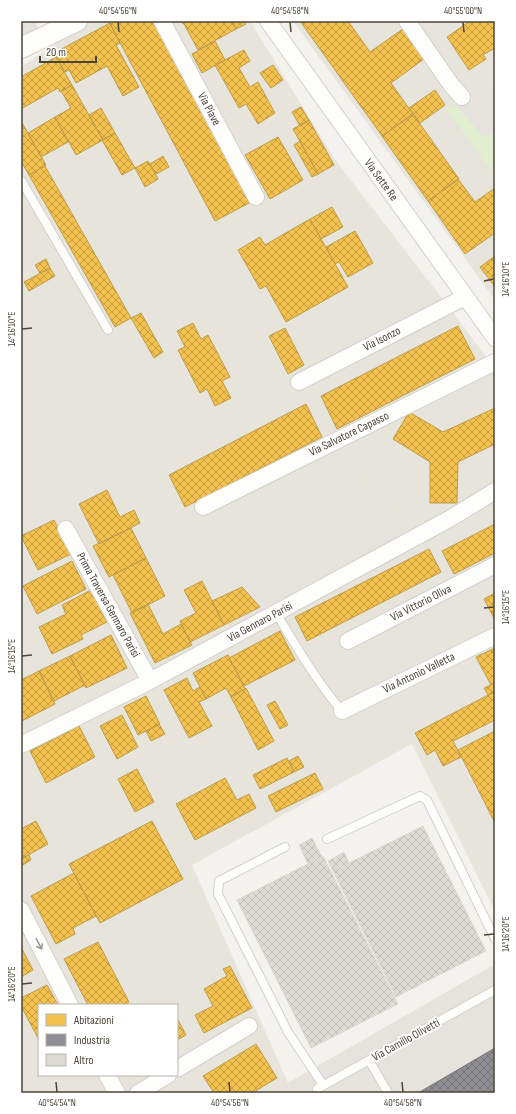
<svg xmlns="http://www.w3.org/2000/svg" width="516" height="1114" font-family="'Sofia Sans Condensed',sans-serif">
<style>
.residential{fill:#e7e4dc;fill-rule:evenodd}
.industrial{fill:#e6e2de}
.green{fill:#e1eecf}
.parking{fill:#e6e3df}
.homes{fill:url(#homes-cross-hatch);stroke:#c09c48}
.industry{fill:url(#industry-cross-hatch);stroke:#797777}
.building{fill:url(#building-cross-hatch);stroke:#dcd9d4}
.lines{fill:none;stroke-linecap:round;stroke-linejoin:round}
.service-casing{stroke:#d2d0cb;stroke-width:10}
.minor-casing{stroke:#d2d0cb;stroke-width:18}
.tertiary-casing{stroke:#d2d0cb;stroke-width:22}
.service{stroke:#fdfdfc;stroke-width:8}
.minor{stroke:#fdfdfc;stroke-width:16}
.tertiary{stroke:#fdfdfc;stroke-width:20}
.oneway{stroke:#9b9791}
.ticks{fill:none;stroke:#4b4439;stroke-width:1.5}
.labels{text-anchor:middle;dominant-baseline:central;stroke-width:4;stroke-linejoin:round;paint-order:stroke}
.street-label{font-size:12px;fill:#4b4439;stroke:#fff}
.neatline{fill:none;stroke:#4b4439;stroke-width:1.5}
.ticks-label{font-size:10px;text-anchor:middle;fill:#4b4439}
</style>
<defs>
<pattern id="homes-cross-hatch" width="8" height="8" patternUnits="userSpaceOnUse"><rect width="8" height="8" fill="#f2c14e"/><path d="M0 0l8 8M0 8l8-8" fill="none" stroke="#c69e42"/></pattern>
<pattern id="industry-cross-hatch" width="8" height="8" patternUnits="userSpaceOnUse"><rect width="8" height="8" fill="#8d8d92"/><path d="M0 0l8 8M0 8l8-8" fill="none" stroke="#757578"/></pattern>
<pattern id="building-cross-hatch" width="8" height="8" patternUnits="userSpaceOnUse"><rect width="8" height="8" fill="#dedbd6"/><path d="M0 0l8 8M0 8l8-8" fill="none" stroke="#c0bdb8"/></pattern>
</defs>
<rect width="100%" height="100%" fill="#f4f2ee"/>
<path class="residential" d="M 89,21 L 250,21 L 336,161 L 451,310 L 495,369 L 495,911 L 412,744 L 192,865 L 288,1083 L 273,1093 L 21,1093 L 21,67 ZM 39,1005 L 177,1005 L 177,1075 L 39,1075 Z
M 293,21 L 495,21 L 495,300 Z"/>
<path class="industrial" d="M 495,964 L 495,1093 L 273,1093 L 288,1083 Z"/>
<path class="green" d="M 455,104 L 484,137 L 495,131 L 495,176 L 446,109 Z"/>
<path class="parking" d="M 21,21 L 35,21 L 38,29 L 21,37 Z
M 495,87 L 495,131 L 484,138 L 455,104 L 471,93 L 476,99 Z
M 349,457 L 370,504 L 386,498 L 404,537 L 267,615 L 206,532 Z"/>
<path class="homes" d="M 111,21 L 155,21 L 251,202 L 215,221 L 109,22 Z
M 179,21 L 232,21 L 236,29 L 198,50 L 184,24 Z
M 232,21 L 244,21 L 246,24 L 236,29 Z
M 300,21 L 348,21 L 370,52 L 407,26 L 428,56 L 391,83 L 413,114 L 382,136 Z
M 470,21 L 495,21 L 495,48 L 483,55 L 486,59 L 469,70 L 447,37 Z
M 110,23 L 120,43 L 116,45 L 139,87 L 123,96 L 107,66 L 76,83 L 69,70 L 65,72 L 54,53 Z
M 215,41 L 225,60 L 202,73 L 192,54 Z
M 244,50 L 250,61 L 239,68 L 250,87 L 258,82 L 275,113 L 258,124 L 246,104 L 239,108 L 215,65 Z
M 56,57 L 72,85 L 60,92 L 58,88 L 21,109 L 21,77 Z
M 273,65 L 283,80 L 271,88 L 260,73 Z
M 72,85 L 103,140 L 76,155 L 55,117 L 71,108 L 61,91 Z
M 435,90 L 445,105 L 420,123 L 409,108 Z
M 301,107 L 309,120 L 300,126 L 292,112 Z
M 101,108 L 115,133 L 103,140 L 89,115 Z
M 413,114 L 459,179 L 428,201 L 382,136 Z
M 55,117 L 68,142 L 41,157 L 28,133 Z
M 309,120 L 334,165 L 318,174 L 293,129 Z
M 21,121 L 46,165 L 29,175 L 21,161 Z
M 115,133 L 135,168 L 122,175 L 102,140 Z
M 278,137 L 303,180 L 270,199 L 245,155 Z
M 300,141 L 318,174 L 312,177 L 294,145 Z
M 163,156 L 169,167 L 156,174 L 150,164 Z
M 148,161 L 158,179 L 145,187 L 135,168 Z
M 45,166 L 131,318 L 115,327 L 29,175 Z
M 458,179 L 475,202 L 495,188 L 495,233 L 465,254 L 428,201 Z
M 332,207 L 343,227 L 321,239 L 310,219 Z
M 310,219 L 348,287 L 286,322 L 266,286 L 260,289 L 238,250 L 260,237 L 265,245 Z
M 355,231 L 373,263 L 348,277 L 339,262 L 335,264 L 326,247 Z
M 495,256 L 495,287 L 480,267 Z
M 46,259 L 50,268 L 40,273 L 35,265 Z
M 50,268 L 55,276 L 29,291 L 24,282 Z
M 141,313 L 163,352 L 154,358 L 131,318 Z
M 193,323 L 201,339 L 208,335 L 230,377 L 222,381 L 231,398 L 215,406 L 207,389 L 200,393 L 178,350 L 185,347 L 177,331 Z
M 458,326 L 475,359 L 337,429 L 321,396 Z
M 285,328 L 304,365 L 288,374 L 269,336 Z
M 306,404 L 322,437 L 185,507 L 169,475 Z
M 495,408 L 495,444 L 458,462 L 457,503 L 430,503 L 430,462 L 393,439 L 409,412 L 443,432 Z
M 107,490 L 120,517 L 134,510 L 140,523 L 99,544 L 79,504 Z
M 54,520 L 71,554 L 38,570 L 21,536 Z
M 495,524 L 495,553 L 454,574 L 442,551 Z
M 131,528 L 146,558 L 109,577 L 93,546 Z
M 429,549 L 441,572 L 307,641 L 295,617 Z
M 146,558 L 165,596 L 132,613 L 113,575 Z
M 72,561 L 86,589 L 37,614 L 23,586 Z
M 202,581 L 224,625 L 190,642 L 180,621 L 196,613 L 184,590 Z
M 242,587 L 260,607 L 224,625 L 212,601 Z
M 91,590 L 107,622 L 81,635 L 83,639 L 52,654 L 39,627 L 66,614 L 62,605 Z
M 495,593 L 495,620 L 484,599 Z
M 148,604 L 163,634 L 181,624 L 192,645 L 155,663 L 130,613 Z
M 280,631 L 295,660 L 244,686 L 229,658 Z
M 111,635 L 127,668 L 86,688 L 70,656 Z
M 495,648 L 495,692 L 488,695 L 484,688 L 491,685 L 476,657 Z
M 228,655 L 245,689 L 231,697 L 226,688 L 206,699 L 193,673 Z
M 70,656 L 85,685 L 54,701 L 39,671 Z
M 39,671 L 55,704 L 22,721 L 21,680 Z
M 187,678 L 193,691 L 200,687 L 206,699 L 199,702 L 212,726 L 189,738 L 164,690 Z
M 246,688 L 274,741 L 258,750 L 231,697 Z
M 494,692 L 495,720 L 453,741 L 461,757 L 443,766 L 435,750 L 427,755 L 415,733 Z
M 146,696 L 160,724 L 138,735 L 124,707 Z
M 275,701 L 288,725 L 280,729 L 267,705 Z
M 122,715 L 138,747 L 117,759 L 100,726 Z
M 159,724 L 165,734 L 151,741 L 146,731 Z
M 79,726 L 95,757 L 46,783 L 30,751 Z
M 495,731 L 495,823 L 458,750 Z
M 298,756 L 304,767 L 294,772 L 289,761 Z
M 287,758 L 294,772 L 260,789 L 253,775 Z
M 137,769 L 154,802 L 135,812 L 118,779 Z
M 315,773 L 323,789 L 276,812 L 268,796 Z
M 225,778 L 237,800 L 249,794 L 256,808 L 195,840 L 176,804 Z
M 36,821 L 48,844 L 21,859 L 21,829 Z
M 152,821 L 183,879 L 100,923 L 69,864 Z
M 29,855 L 31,860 L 21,866 L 21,859 Z
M 74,873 L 96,916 L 73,928 L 75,934 L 56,944 L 31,896 Z
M 98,942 L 129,1002 L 124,1005 L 88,1005 L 64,959 Z
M 21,947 L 33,970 L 21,977 Z
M 230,966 L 252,1008 L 204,1033 L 195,1015 L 213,1006 L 204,989 L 227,976 L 223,969 Z
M 47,985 L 58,1005 L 39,1005 L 39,1040 L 21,1006 L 21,998 Z
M 177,1018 L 186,1035 L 177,1040 Z
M 256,1044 L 277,1078 L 252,1093 L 214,1093 L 203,1076 Z"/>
<path class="industry" d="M 495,1048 L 495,1093 L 418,1093 Z"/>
<path class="building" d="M 423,826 L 486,951 L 396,997 L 333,871 Z
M 312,838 L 322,857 L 308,864 L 299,845 Z
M 344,852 L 349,863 L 333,871 L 328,861 Z
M 323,856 L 398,1004 L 311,1048 L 237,900 Z"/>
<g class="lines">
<defs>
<path id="service" d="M 21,180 L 108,330
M 276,613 C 297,647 316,681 342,711
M 327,839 L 420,796 L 427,800 L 495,939
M 285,847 L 219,881 L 218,894 L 288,1032 L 323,1085
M 369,1060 L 388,1093
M 317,1089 L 495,990"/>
<path id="minor" d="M 162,21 L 256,197
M 268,21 L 495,338
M 407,21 L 452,86 L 462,97
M 299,382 L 465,297
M 203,507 L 495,362
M 66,529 L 150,681
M 348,641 L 495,565
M 342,711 L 495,636
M 21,745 L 150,681 L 451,518 L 495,491
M 21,910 L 70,1005
M 177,1069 L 249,1026
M 107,1075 L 117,1093
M 138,1093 L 168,1075"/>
<path id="tertiary" d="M 21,48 L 77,21"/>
</defs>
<use href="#service" class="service-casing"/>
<use href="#minor" class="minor-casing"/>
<use href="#tertiary" class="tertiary-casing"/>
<use href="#service" class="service"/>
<use href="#minor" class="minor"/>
<use href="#tertiary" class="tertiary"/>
</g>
<defs><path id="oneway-shaft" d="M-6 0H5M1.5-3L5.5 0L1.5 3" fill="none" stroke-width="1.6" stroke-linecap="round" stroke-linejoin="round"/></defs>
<use class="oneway" href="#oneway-shaft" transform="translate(39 944) rotate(63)"/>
<path class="ticks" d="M 118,22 L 119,32M 290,22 L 291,32M 463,22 L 464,32M 484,281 L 494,279M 22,329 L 32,328M 484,608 L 494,607M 22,656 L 32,655M 484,935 L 494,934M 22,984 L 32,983M 56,1082 L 57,1092M 229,1082 L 230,1092M 402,1082 L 403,1092"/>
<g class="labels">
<g class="street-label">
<text transform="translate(209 109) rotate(62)">Via Piave</text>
<text transform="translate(381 180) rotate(54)">Via Sette Re</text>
<text transform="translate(382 339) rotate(-27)">Via Isonzo</text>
<text transform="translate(349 434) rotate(-26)">Via Salvatore Capasso</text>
<text transform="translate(421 603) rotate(-27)">Via Vittorio Oliva</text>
<text transform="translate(108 605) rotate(61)">Prima Traversa Gennaro Parisi</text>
<text transform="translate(260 622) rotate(-28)">Via Gennaro Parisi</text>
<text transform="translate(419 673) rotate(-26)">Via Antonio Valletta</text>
<text transform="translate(406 1040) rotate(-29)">Via Camillo Olivetti</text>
</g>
</g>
<rect width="516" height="1114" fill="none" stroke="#ffffff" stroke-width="44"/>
<rect x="38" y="1004" width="140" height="72" fill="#ffffff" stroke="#b7b4b0"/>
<rect x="46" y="1014" width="20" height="12" fill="#f2c14e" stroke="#b7b4b0"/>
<text x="74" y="1024" font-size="12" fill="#4b4439">Abitazioni</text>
<rect x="46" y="1034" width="20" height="12" fill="#8d8d92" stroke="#b7b4b0"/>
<text x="74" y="1044" font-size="12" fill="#4b4439">Industria</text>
<rect x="46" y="1054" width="20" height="12" fill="#dedbd6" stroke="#b7b4b0"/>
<text x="74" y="1064" font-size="12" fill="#4b4439">Altro</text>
<path d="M40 56v6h56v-6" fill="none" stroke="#4b4439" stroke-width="2"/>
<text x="46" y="56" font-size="12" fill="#4b4439" stroke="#ffffff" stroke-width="3" paint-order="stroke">20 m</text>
<rect x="22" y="22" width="472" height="1070" class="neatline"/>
<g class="ticks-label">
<text x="118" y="14">40°54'56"N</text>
<text x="290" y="14">40°54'58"N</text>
<text x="463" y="14">40°55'00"N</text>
<text transform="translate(505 279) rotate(-90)" y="4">14°16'10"E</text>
<text transform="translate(11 329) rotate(-90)" y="4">14°16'10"E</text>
<text transform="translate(505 607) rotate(-90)" y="4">14°16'15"E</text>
<text transform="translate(11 656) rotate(-90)" y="4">14°16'15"E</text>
<text transform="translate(505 934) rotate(-90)" y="4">14°16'20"E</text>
<text transform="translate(11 984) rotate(-90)" y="4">14°16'20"E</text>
<text x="57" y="1106">40°54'54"N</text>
<text x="230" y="1106">40°54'56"N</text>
<text x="403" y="1106">40°54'58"N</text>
</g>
</svg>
